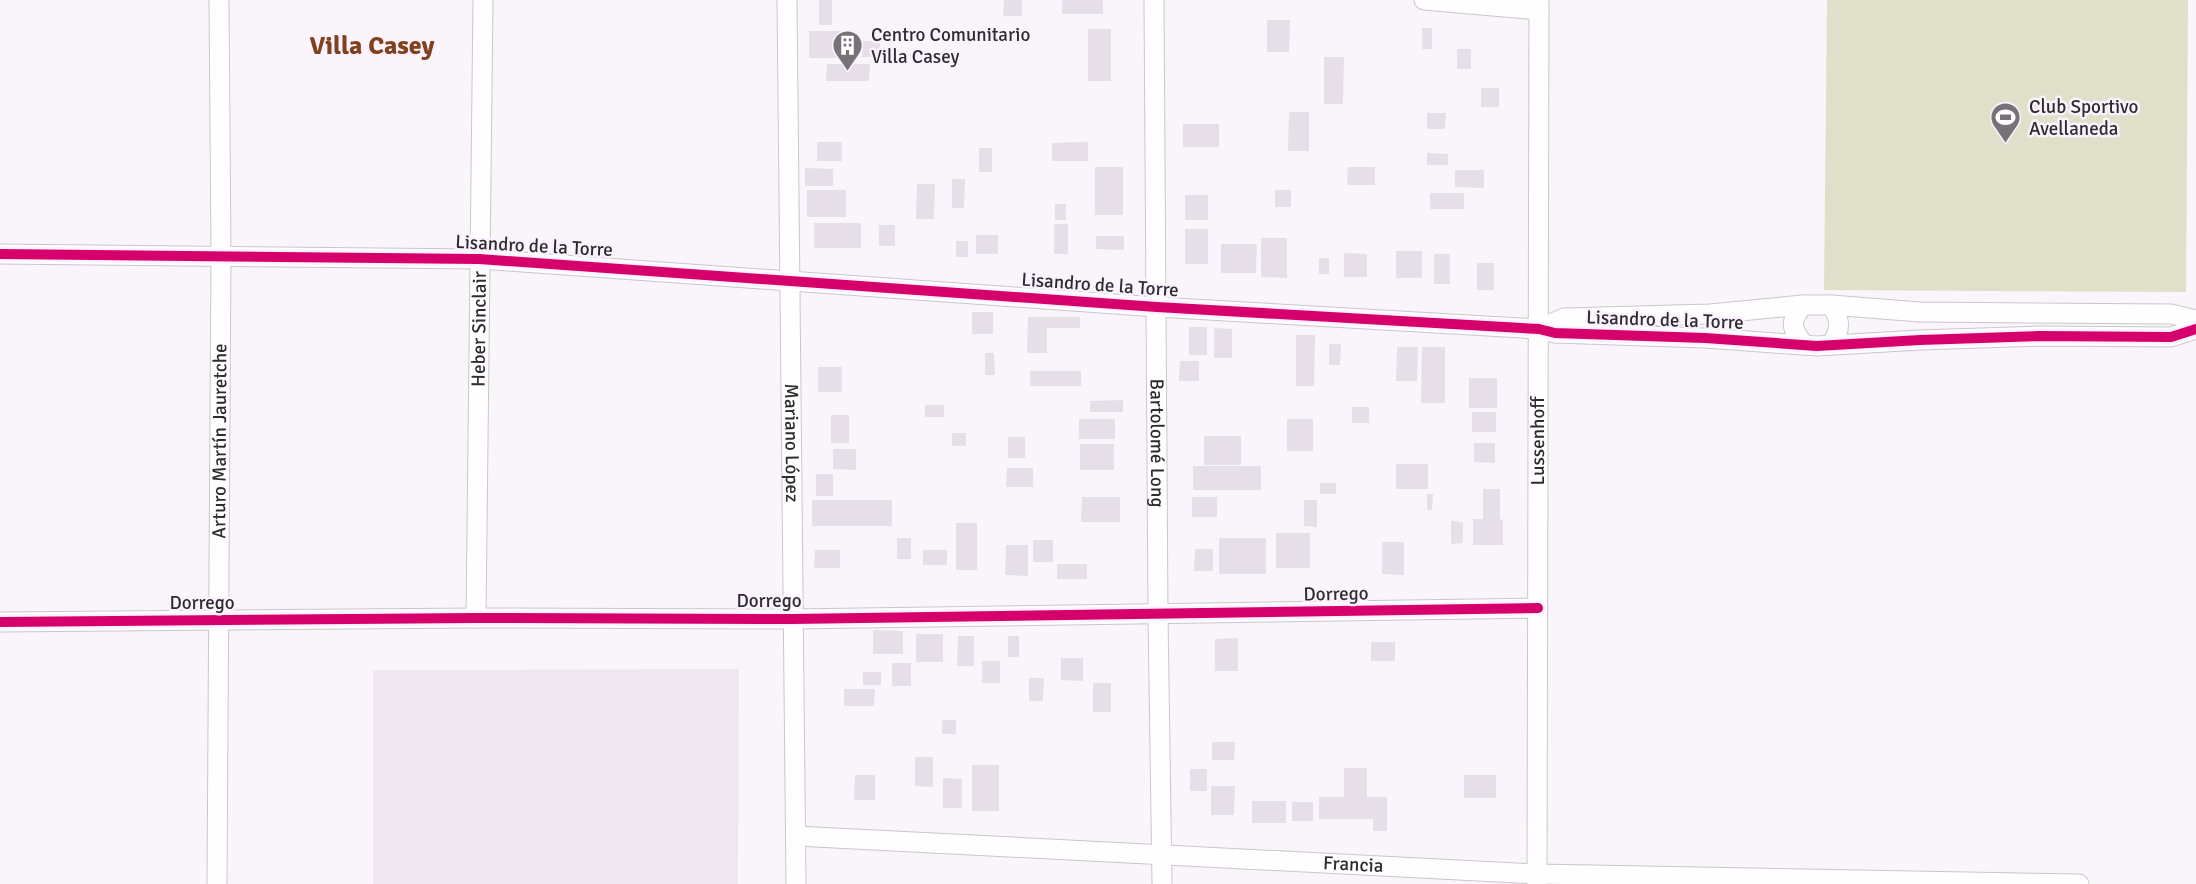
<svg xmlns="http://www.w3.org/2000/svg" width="2196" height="884" font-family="Signika,sans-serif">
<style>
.built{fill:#f0e6f2}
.green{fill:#dee0ca}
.building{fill:#e6dee8}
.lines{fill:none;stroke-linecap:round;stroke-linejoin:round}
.minor-casing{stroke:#cac6cb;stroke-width:21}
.minor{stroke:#fefefe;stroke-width:19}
.cycleway-casing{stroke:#fbf2fe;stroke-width:15}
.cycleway{stroke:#d6006c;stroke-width:10}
.labels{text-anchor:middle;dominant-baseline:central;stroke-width:5;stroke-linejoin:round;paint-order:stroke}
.poi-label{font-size:19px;fill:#2f2c30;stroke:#fbf2fe;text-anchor:start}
.street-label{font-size:19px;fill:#2f2c30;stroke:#fbf2fe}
.district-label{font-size:26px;font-weight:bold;fill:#80411d;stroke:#fbf2fe}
</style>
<rect width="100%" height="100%" fill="#faf5fb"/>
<path class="built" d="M 739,669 L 738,884 L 373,884 L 373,670 Z"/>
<path class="green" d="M 1827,0 L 2188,0 L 2186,292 L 1824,290 Z"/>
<path class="building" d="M 819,0 L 832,0 L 832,25 L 819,25 Z
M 1004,0 L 1022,0 L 1022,16 L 1003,16 Z
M 1062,0 L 1103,0 L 1103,14 L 1062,14 Z
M 1267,20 L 1290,20 L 1289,52 L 1267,52 Z
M 1422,28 L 1432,28 L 1432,49 L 1422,49 Z
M 1088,29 L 1111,29 L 1111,81 L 1088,81 Z
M 809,31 L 853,31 L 853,58 L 809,58 Z
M 863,41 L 880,41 L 880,57 L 862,57 Z
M 1457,49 L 1471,49 L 1471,69 L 1457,69 Z
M 1324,57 L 1344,57 L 1343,104 L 1324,104 Z
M 827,64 L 870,64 L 869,81 L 826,81 Z
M 1481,88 L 1499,88 L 1499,107 L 1481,107 Z
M 1289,112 L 1309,112 L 1309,151 L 1288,151 Z
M 1427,113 L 1446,113 L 1445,129 L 1427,129 Z
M 1183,124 L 1219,124 L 1219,147 L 1183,147 Z
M 817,142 L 842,142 L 842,161 L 817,161 Z
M 1088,142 L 1088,161 L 1052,161 L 1052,143 Z
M 979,148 L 992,148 L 992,172 L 979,172 Z
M 1427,153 L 1448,154 L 1448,165 L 1427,165 Z
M 1095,167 L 1123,167 L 1123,215 L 1095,215 Z
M 1348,167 L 1375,167 L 1375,185 L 1347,185 Z
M 805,168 L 833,169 L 833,186 L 805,186 Z
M 1455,170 L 1484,170 L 1484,188 L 1455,187 Z
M 952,179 L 965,179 L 964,208 L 952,208 Z
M 917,184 L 935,184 L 934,219 L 916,219 Z
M 807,190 L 846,190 L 846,217 L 807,217 Z
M 1275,190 L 1291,190 L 1291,207 L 1275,207 Z
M 1430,193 L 1464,193 L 1464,209 L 1430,209 Z
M 1185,195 L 1208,195 L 1208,220 L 1185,220 Z
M 1055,204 L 1066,204 L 1066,220 L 1055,220 Z
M 814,223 L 861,223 L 861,248 L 814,248 Z
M 1054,224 L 1068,224 L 1068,254 L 1054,254 Z
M 879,225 L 895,225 L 895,246 L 879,246 Z
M 1185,229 L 1208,229 L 1208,264 L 1185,264 Z
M 976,235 L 998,235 L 998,254 L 976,254 Z
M 1096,236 L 1124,236 L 1124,250 L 1096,249 Z
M 1261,238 L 1287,238 L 1287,278 L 1261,277 Z
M 956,241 L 968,241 L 968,257 L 956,257 Z
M 1221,244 L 1257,244 L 1256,273 L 1221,273 Z
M 1396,251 L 1422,251 L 1422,278 L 1396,278 Z
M 1344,253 L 1367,254 L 1367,277 L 1344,277 Z
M 1434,254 L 1450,254 L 1450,284 L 1434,284 Z
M 1319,258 L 1329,258 L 1329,274 L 1319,274 Z
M 1477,263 L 1494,263 L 1494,290 L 1477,290 Z
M 972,312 L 993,312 L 993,334 L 972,334 Z
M 1028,317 L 1080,317 L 1080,328 L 1047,328 L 1047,353 L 1027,353 Z
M 1189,327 L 1207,327 L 1207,355 L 1189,355 Z
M 1214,328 L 1232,329 L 1232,358 L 1214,358 Z
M 1296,335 L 1315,335 L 1314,386 L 1296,386 Z
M 1329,344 L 1341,344 L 1340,365 L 1329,365 Z
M 1397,347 L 1418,347 L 1417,381 L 1396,381 Z
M 1422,347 L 1445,347 L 1445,403 L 1421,403 Z
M 985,353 L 994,353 L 995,375 L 985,375 Z
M 1180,361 L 1199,361 L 1199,381 L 1179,381 Z
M 818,367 L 842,367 L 842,392 L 818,392 Z
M 1030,371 L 1081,371 L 1081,386 L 1030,386 Z
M 1469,378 L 1497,378 L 1497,408 L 1469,408 Z
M 1123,400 L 1123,412 L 1090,412 L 1090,401 Z
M 925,405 L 944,405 L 944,417 L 925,417 Z
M 1352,407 L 1369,407 L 1369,423 L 1352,423 Z
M 1472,412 L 1496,412 L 1496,432 L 1472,432 Z
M 831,415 L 849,415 L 849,443 L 831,443 Z
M 1079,419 L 1115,419 L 1115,439 L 1079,439 Z
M 1287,419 L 1313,419 L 1313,451 L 1287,451 Z
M 952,433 L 966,433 L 966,446 L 952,446 Z
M 1204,436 L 1241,436 L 1241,465 L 1204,465 Z
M 1008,437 L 1025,437 L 1025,458 L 1008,458 Z
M 1474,443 L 1495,443 L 1495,463 L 1474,462 Z
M 1080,444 L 1114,444 L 1114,470 L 1080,470 Z
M 833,449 L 856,449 L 856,470 L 833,469 Z
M 1396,464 L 1428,464 L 1428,489 L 1396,489 Z
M 1193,466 L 1261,466 L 1261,490 L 1193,490 Z
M 1007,468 L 1033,468 L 1033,487 L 1006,487 Z
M 816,474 L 833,474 L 833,496 L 816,496 Z
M 1320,483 L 1336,483 L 1336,494 L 1320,494 Z
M 1483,489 L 1500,489 L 1500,519 L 1503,520 L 1503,545 L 1473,545 L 1473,519 L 1483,519 Z
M 1427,494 L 1433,494 L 1432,510 L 1427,510 Z
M 1082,497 L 1120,497 L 1120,522 L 1081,522 Z
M 1192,497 L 1217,497 L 1217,517 L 1192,517 Z
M 812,500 L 892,500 L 892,526 L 812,526 Z
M 1304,500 L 1317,500 L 1317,527 L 1304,526 Z
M 1451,521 L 1463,522 L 1463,543 L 1451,544 Z
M 956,523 L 977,523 L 977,570 L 956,570 Z
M 1276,533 L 1310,533 L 1310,568 L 1276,568 Z
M 897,538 L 911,538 L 911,559 L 897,559 Z
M 1219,538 L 1266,538 L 1266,574 L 1219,574 Z
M 1033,540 L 1053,540 L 1053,562 L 1033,562 Z
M 1382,542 L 1404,542 L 1404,575 L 1382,574 Z
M 1006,545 L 1028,545 L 1028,576 L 1005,575 Z
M 1195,549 L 1213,549 L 1213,571 L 1194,571 Z
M 815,550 L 840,550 L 840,568 L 814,568 Z
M 923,550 L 947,550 L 947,565 L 923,565 Z
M 1057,564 L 1087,564 L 1087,579 L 1057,579 Z
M 873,630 L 903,631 L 903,654 L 873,654 Z
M 916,634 L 943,634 L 943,662 L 916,662 Z
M 958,636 L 974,636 L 974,666 L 957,666 Z
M 1008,636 L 1019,636 L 1019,657 L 1008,657 Z
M 1238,638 L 1238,671 L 1215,671 L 1215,639 Z
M 1371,642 L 1395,642 L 1395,661 L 1371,661 Z
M 1061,658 L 1083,658 L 1083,681 L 1061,680 Z
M 982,661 L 1000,661 L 1000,683 L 982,683 Z
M 892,663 L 911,663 L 911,686 L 892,686 Z
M 863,672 L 881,672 L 881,685 L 863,685 Z
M 1029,678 L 1044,678 L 1043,701 L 1029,701 Z
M 1093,683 L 1111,683 L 1111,712 L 1093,712 Z
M 844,689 L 875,689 L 874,706 L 844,706 Z
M 942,720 L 956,720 L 956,734 L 942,734 Z
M 1212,742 L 1235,742 L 1234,760 L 1212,760 Z
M 915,757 L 933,757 L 933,787 L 915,786 Z
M 972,765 L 999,765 L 999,811 L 972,811 Z
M 1344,768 L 1367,768 L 1367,797 L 1387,797 L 1387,831 L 1373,831 L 1373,819 L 1319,819 L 1319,797 L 1344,797 Z
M 1190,769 L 1207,769 L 1207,791 L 1190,791 Z
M 855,775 L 875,775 L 875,800 L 854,800 Z
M 1464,775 L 1496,775 L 1496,798 L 1464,798 Z
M 943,778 L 962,779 L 962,808 L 943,808 Z
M 1211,786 L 1235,786 L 1234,815 L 1211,815 Z
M 1252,801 L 1286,801 L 1286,823 L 1252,823 Z
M 1292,802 L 1313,802 L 1313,821 L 1292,821 Z"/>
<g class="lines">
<defs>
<g id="minor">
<path id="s1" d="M 787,0 L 796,884"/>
<path id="s2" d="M 1154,0 L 1158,615 L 1162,884"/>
<path d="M 1424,0 L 1539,10"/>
<path d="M 0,254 L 479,259 L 1157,307 L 1539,329 L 1555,333 L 1705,338 L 1817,346 L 1920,340 L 2039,336 L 2171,337 L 2196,329"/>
<path d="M 1803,305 C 1789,323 1791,327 1804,345"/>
<path d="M 1539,329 L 1564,318 L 1710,314 L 1803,305 L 1831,305 L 1920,312 L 2171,314 L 2196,320"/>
<path d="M 1831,345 C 1841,330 1841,319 1831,305"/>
<path id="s3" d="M 476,618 L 483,0"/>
<path d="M 0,622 L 476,618 L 792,619 L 1538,608"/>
<path id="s4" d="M 796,836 L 1537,874 L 2079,884"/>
<path id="s5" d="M 217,884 L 221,255 L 219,0"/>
<path id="s6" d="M 1537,884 L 1539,0"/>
</g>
</defs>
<use href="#minor" class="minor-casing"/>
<use href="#minor" class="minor"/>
<defs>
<path id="cycleway" d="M 0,254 L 479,259 L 1157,307 L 1539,329 L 1555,333 L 1705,338 L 1817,346 L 1920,340 L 2039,336 L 2171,337 L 2196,329
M 0,622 L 476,618 L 792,619 L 1538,608"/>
</defs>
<use href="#cycleway" class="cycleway-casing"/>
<use href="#cycleway" class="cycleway"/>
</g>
<defs>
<symbol id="building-pin" viewBox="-11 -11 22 30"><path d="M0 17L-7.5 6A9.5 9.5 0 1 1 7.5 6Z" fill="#767277" stroke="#fbf2fe"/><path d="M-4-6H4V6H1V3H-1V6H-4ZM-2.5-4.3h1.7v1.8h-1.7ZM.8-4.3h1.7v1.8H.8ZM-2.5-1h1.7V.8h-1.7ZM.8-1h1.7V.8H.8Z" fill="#fff"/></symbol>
<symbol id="stadium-pin" viewBox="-11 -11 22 30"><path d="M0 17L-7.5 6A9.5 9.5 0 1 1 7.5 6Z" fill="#767277" stroke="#fbf2fe"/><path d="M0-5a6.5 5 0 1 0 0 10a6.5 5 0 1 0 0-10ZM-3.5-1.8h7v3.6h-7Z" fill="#fff"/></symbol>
</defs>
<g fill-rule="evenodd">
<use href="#building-pin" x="830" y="28" width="35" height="47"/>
<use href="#stadium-pin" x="1988" y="100" width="35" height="47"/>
</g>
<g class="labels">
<g class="poi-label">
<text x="871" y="35">Centro Comunitario<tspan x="871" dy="22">Villa Casey</tspan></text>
<text x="2029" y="107">Club Sportivo<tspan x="2029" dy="22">Avellaneda</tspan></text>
</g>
<g class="street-label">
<text transform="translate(534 246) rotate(3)">Lisandro de la Torre</text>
<text transform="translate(1100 285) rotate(4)">Lisandro de la Torre</text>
<text transform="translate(1665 320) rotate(2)">Lisandro de la Torre</text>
<text stroke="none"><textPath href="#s3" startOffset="289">Heber Sinclair</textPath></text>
<text stroke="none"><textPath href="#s5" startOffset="443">Arturo Martín Jauretche</textPath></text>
<text stroke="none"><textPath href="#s1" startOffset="443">Mariano López</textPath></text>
<text stroke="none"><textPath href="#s2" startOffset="443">Bartolomé Long</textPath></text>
<text stroke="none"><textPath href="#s6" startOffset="443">Lussenhoff</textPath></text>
<text transform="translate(1336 594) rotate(-1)">Dorrego</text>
<text x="769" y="601">Dorrego</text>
<text x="202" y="603">Dorrego</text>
<text stroke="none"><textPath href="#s4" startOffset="558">Francia</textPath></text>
</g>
<g class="district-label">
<text x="372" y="46">Villa Casey</text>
</g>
</g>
</svg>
